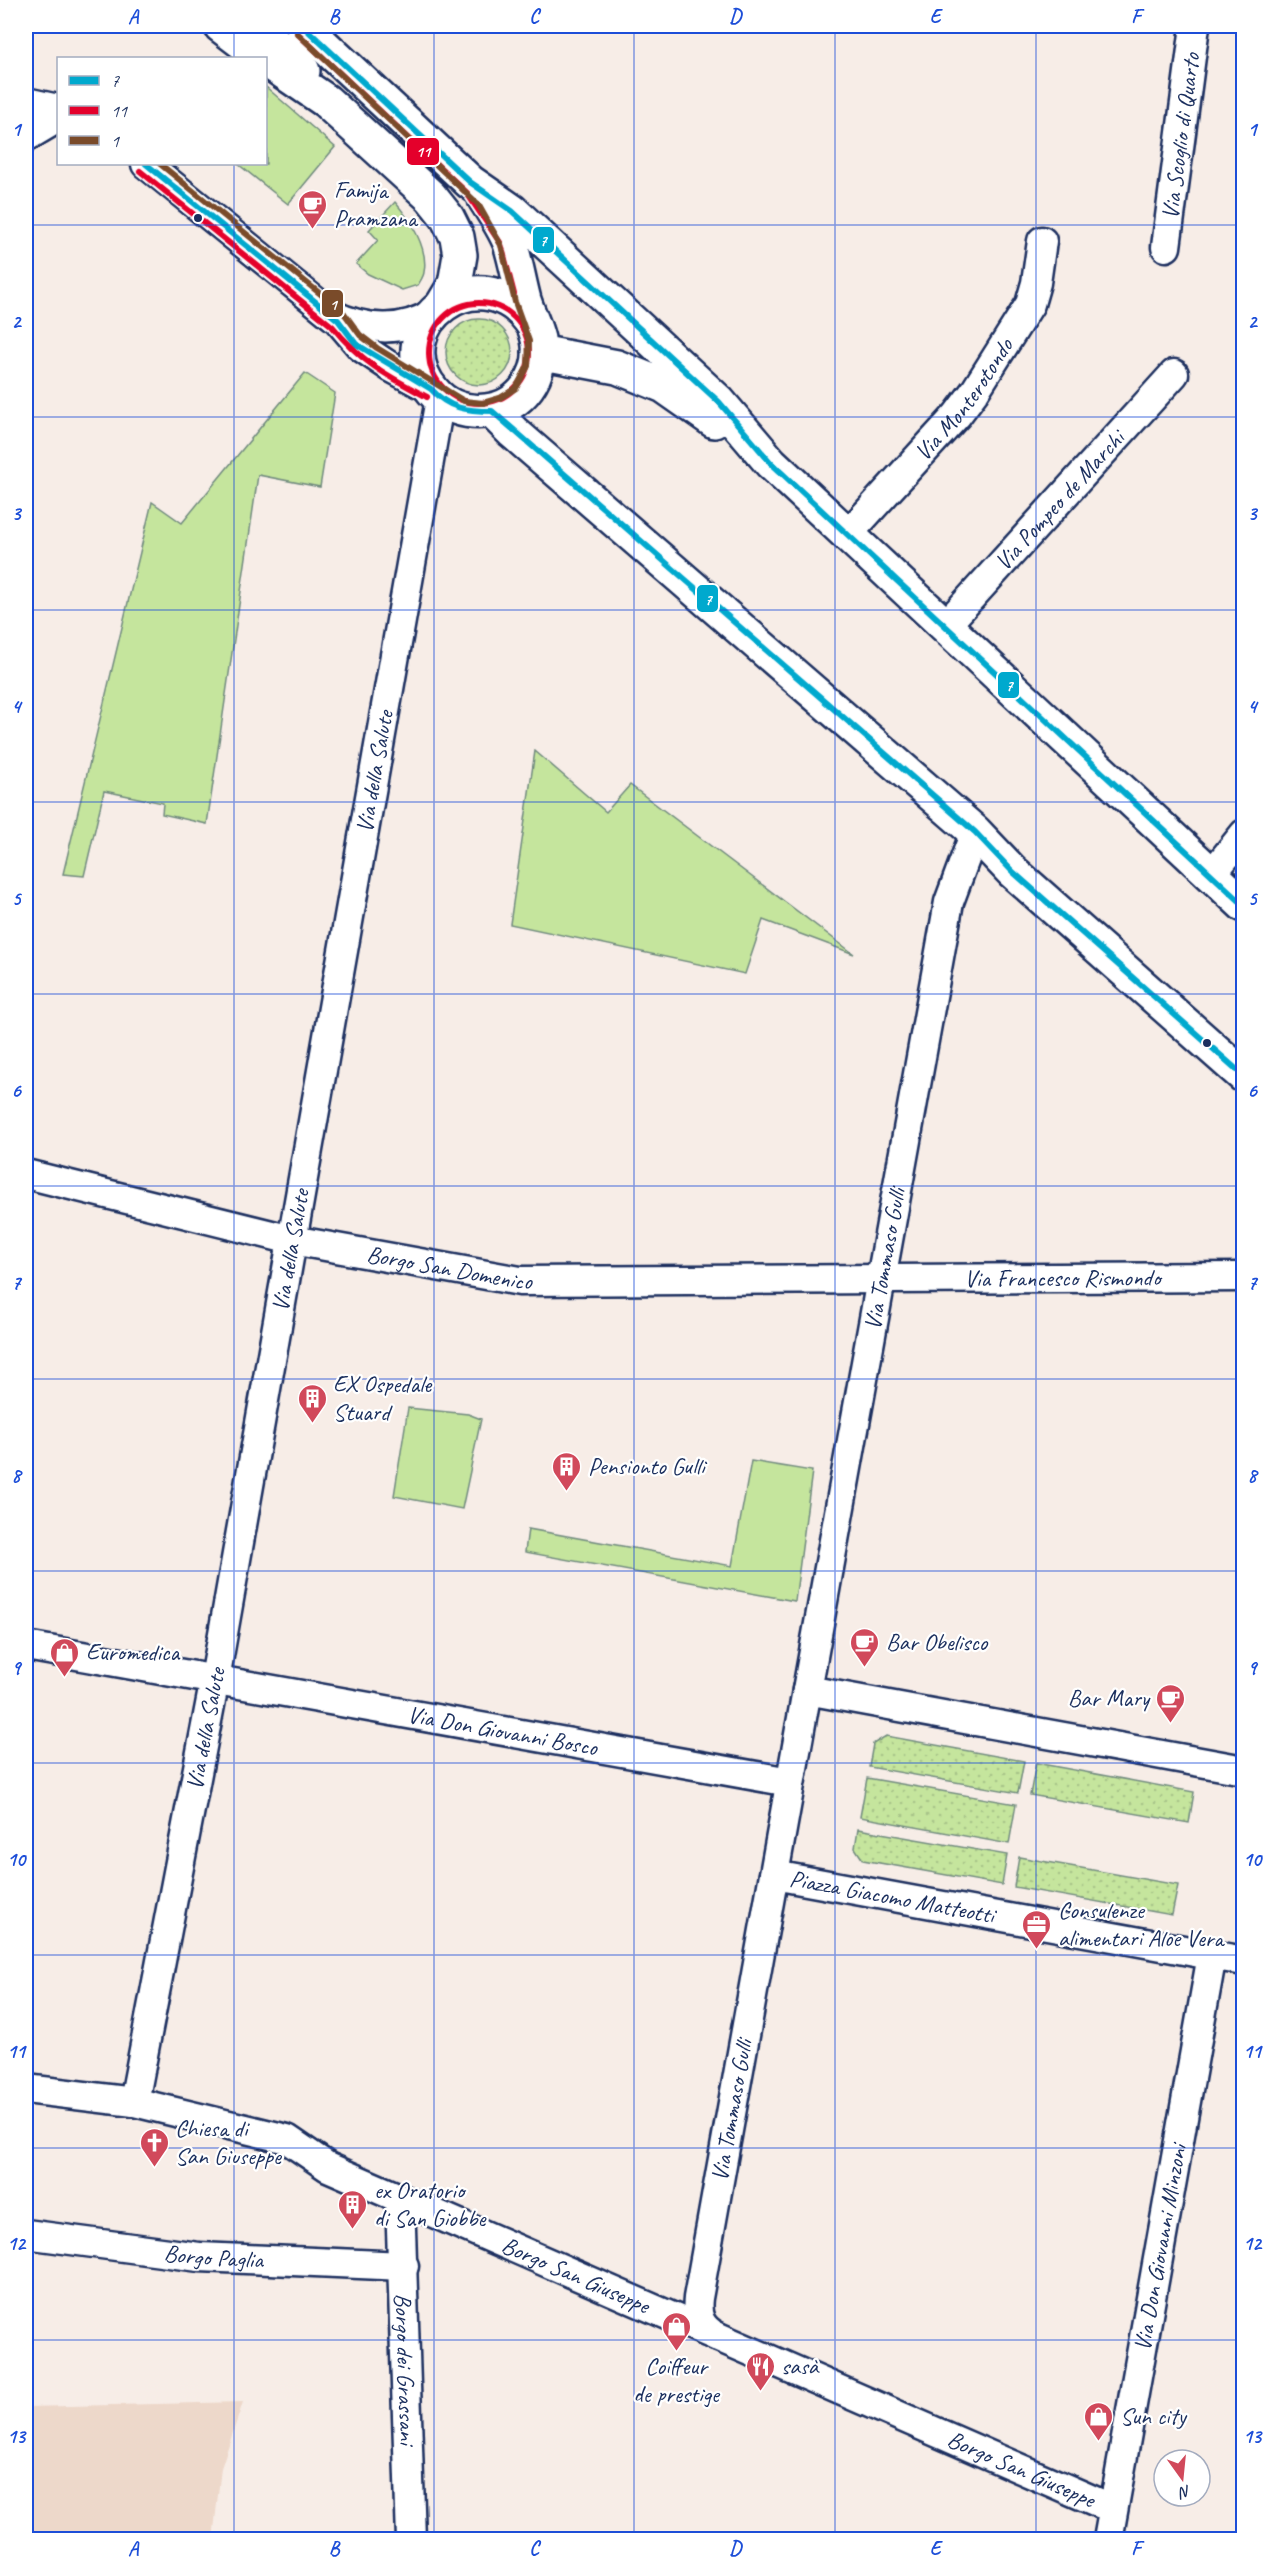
<svg xmlns="http://www.w3.org/2000/svg" width="1269" height="2565" font-family="Caveat,sans-serif">
<style>
.built{fill:#edd8ca}
.grass{fill:url(#grass-dots);stroke:#708a7e;stroke-width:1.5}
.green{fill:#c5e59d;stroke:#708a7e;stroke-width:1.5}
.lines{fill:none;stroke-linecap:round;stroke-linejoin:round}
.street-casing{stroke:#1b2f5e;stroke-width:33}
.secondary-casing{stroke:#1b2f5e;stroke-width:38}
.street{stroke:#fff;stroke-width:28}
.secondary{stroke:#fff;stroke-width:33}
.bus-1-casing{stroke:#fff;stroke-width:10}
.bus-2-casing{stroke:#fff;stroke-width:10}
.bus-3-casing{stroke:#fff;stroke-width:10}
.bus-1{stroke:#00a9ce;stroke-width:6}
.bus-2{stroke:#e4002b;stroke-width:6}
.bus-3{stroke:#7a4b2a;stroke-width:6}
.grid{fill:none;stroke:#1d4ed8;stroke-width:1.5;stroke-opacity:0.55}
.bus-dot{fill:#1b2f5e;stroke:#fff;stroke-width:2}
.labels{text-anchor:middle;dominant-baseline:central;stroke-width:4.5;stroke-linejoin:round;paint-order:stroke}
.street-label{font-size:24px;fill:#1b2f5e;stroke:#fff}
.poi-label{font-size:24px;fill:#1b2f5e;stroke:#fff;text-anchor:start}
.line-badge{stroke:#fff;stroke-width:2}
.badge-label{font-size:16px;text-anchor:middle;font-weight:bold;fill:#fff}
.neatline{fill:none;stroke:#1d4ed8;stroke-width:2}
.grid-label{font-size:20px;text-anchor:middle;font-weight:bold;fill:#1d4ed8}
</style>
<defs>
<pattern id="grass-dots" width="8" height="8" patternUnits="userSpaceOnUse" patternTransform="scale(1.5)"><rect width="8" height="8" fill="#c5e59d"/><path d="M2 2h.1M6 6h.1" fill="none" stroke="#a9c58a" stroke-width="1.8" stroke-linecap="round"/></pattern>
</defs>
<rect width="100%" height="100%" fill="#f7ede7"/>
<filter id="ink" filterUnits="userSpaceOnUse"><feTurbulence type="fractalNoise" baseFrequency=".0167" numOctaves="2"/><feDisplacementMap in="SourceGraphic" scale="12" xChannelSelector="R" yChannelSelector="G"/><feConvolveMatrix kernelMatrix="1 2 1 2 8 2 1 2 1" color-interpolation-filters="sRGB"/></filter>
<g filter="url(#ink)">
<path class="built" d="M 243,2402 L 221,2468 L 213,2539 L 26,2539 L 26,2407 Z"/>
<path class="grass" d="M446 352a33 33 0 1 1 66 0a33 33 0 1 1-66 0Z
M 886,1736 L 1024,1761 L 1018,1793 L 869,1767 L 873,1744 Z
M 1036,1763 L 1194,1792 L 1189,1823 L 1030,1795 Z
M 867,1778 L 1016,1804 L 1009,1844 L 860,1817 Z
M 858,1829 L 1007,1855 L 1002,1885 L 863,1860 L 855,1848 Z
M 1019,1857 L 1178,1885 L 1172,1915 L 1014,1887 Z"/>
<path class="green" d="M 266,87 L 335,147 L 288,204 L 238,164 L 266,164 Z
M 395,202 C 409,218 429,248 424,272 C 424,276 420,281 418,285 L 402,290 L 368,274 L 356,264 L 378,240 L 369,230 Z
M 305,373 L 335,393 L 320,487 L 258,475 L 207,824 L 162,814 L 163,803 L 104,791 L 84,876 L 63,874 L 152,502 L 182,523 Z
M 535,751 L 606,812 L 630,785 L 854,954 L 763,920 L 745,974 L 510,924 Z
M 408,1408 L 468,1414 L 481,1419 L 462,1509 L 394,1496 Z
M 751,1461 L 812,1471 L 795,1601 L 525,1552 L 528,1529 L 732,1566 Z"/>
<g class="lines">
<defs>
<g id="street">
<path d="M 26,102 L 58,109"/>
<path d="M 26,137 L 58,118"/>
<path d="M 146,164 L 338,320 L 361,347 L 392,368 L 431,389"/>
<path id="s1" d="M 1166,247 L 1195,26"/>
<path d="M 331,314 C 364,330 402,334 433,313"/>
<path id="s2" d="M 848,534 L 957,415 L 975,391 L 1030,304 L 1036,283 L 1042,241"/>
<path id="s3" d="M 945,626 L 1174,374"/>
<path d="M 1211,875 L 1244,834"/>
<path id="s4" d="M 26,1174 L 292,1240 L 520,1281 L 1244,1277"/>
<path id="s5" d="M 26,1646 L 790,1782"/>
<path id="s6" d="M 807,1690 L 949,902 L 975,832"/>
<path id="s7" d="M 774,1875 L 1244,1961"/>
<path id="s8" d="M 26,2089 L 134,2102 L 287,2139 L 328,2167 L 1113,2509"/>
<path id="s9" d="M 134,2102 L 215,1679 L 440,399"/>
<path id="s10" d="M 400,2198 L 411,2540"/>
<path id="s11" d="M 26,2234 L 199,2257 L 404,2266"/>
<path id="s12" d="M 716,2336 C 700,2327 696,2316 698,2298 L 807,1690 L 1244,1770"/>
<path id="s13" d="M 1108,2540 L 1212,1955"/>
</g>
<path id="secondary" d="M 221,26 L 263,58
M 258,26 L 303,71
M 303,26 L 470,182 L 512,211 L 719,402 L 771,463 L 1244,905
M 266,60 L 326,101 L 431,197 L 447,217 L 457,237 L 460,255 L 455,284 L 443,304
M 485,199 C 494,213 504,228 510,243 C 516,262 519,281 524,300 C 528,313 535,326 538,339 C 545,373 521,408 486,411 C 466,413 446,407 433,391 C 379,326 483,247 534,326
M 539,352 L 617,367 L 664,386 L 714,421
M 492,411 L 513,432 L 975,832 L 1012,871 L 1244,1076"/>
</defs>
<use href="#street" class="street-casing"/>
<use href="#secondary" class="secondary-casing"/>
<use href="#street" class="street"/>
<use href="#secondary" class="secondary"/>
<defs>
<path id="bus-1" d="M 303,26 L 470,182 L 512,211 L 719,402 L 771,463 L 1244,905
M 146,164 L 338,320 L 356,344 L 431,389 C 449,409 467,411 492,411 L 975,832 L 1012,871 L 1244,1076"/>
<path id="bus-2" d="M 297,33 L 467,193 L 501,244 L 514,294
M 140,171 L 332,326 C 362,363 386,375 427,397
M429 353a50 50 0 1 1 100 0a50 50 0 1 1-100 0Z"/>
<path id="bus-3" d="M 160,164 L 344,313 L 360,335 L 377,348 L 464,401 L 483,403 L 500,398 L 516,388 L 528,366 L 529,341 L 515,302 L 501,245 L 478,204 L 297,33"/>
</defs>
<use href="#bus-1" class="bus-1-casing"/>
<use href="#bus-2" class="bus-2-casing"/>
<use href="#bus-3" class="bus-3-casing"/>
<use href="#bus-1" class="bus-1"/>
<use href="#bus-2" class="bus-2"/>
<use href="#bus-3" class="bus-3"/>
</g>
</g>
<path class="grid" d="M 234,26 L 234,58M 434,26 L 434,2540M 634,26 L 634,2540M 835,26 L 835,2540M 1036,26 L 1036,2540M 234,164 L 234,2540M 26,225 L 1244,225M 26,417 L 1244,417M 26,610 L 1244,610M 26,802 L 1244,802M 26,994 L 1244,994M 26,1186 L 1244,1186M 26,1379 L 1244,1379M 26,1571 L 1244,1571M 26,1763 L 1244,1763M 26,1955 L 1244,1955M 26,2148 L 1244,2148M 26,2340 L 1244,2340"/>
<defs>
<symbol id="cafe-pin" viewBox="-11 -11 22 30"><path d="M0 17L-7.5 6A9.5 9.5 0 1 1 7.5 6Z" fill="#d1495b" stroke="#fff"/><path d="M-5.5-4.5H6V0H3Q3 3.5 0 3.5H-2.5Q-5.5 3.5-5.5 0ZM3-3.2v2h1.7v-2ZM-6 4.5H4V6H-6Z" fill="#fff"/></symbol>
<symbol id="building-pin" viewBox="-11 -11 22 30"><path d="M0 17L-7.5 6A9.5 9.5 0 1 1 7.5 6Z" fill="#d1495b" stroke="#fff"/><path d="M-4-6H4V6H1V3H-1V6H-4ZM-2.5-4.3h1.7v1.8h-1.7ZM.8-4.3h1.7v1.8H.8ZM-2.5-1h1.7V.8h-1.7ZM.8-1h1.7V.8H.8Z" fill="#fff"/></symbol>
<symbol id="shop-pin" viewBox="-11 -11 22 30"><path d="M0 17L-7.5 6A9.5 9.5 0 1 1 7.5 6Z" fill="#d1495b" stroke="#fff"/><path d="M-5-2.5h2.3a2.7 3.5 0 0 1 5.4 0H5L5.5 6h-11ZM-1.5-2.5h3a1.5 2.3 0 0 0-3 0Z" fill="#fff"/></symbol>
<symbol id="office-pin" viewBox="-11 -11 22 30"><path d="M0 17L-7.5 6A9.5 9.5 0 1 1 7.5 6Z" fill="#d1495b" stroke="#fff"/><path d="M-6-3h4V-5.5h4V-3h4V5H-6ZM-1-4.5V-3h2v-1.5ZM-6 0V1H6V0Z" fill="#fff"/></symbol>
<symbol id="church-pin" viewBox="-11 -11 22 30"><path d="M0 17L-7.5 6A9.5 9.5 0 1 1 7.5 6Z" fill="#d1495b" stroke="#fff"/><path d="M-1.2-6h2.4v3.5h3.3v2.4h-3.3V6h-2.4V-.1h-3.3v-2.4h3.3Z" fill="#fff"/></symbol>
<symbol id="restaurant-pin" viewBox="-11 -11 22 30"><path d="M0 17L-7.5 6A9.5 9.5 0 1 1 7.5 6Z" fill="#d1495b" stroke="#fff"/><path d="M-5-6h1v4h1v-4h1v4h1v-4h1v5L-1.5 .5V6h-2V.5L-5-1ZM5-6V6H3V1.5H1.5Q1.5-4 5-6Z" fill="#fff"/></symbol>
</defs>
<g fill-rule="evenodd">
<use href="#cafe-pin" x="296" y="188" width="33" height="45"/>
<use href="#building-pin" x="296" y="1382" width="33" height="45"/>
<use href="#building-pin" x="550" y="1450" width="33" height="45"/>
<use href="#cafe-pin" x="848" y="1626" width="33" height="45"/>
<use href="#shop-pin" x="48" y="1636" width="33" height="45"/>
<use href="#cafe-pin" x="1154" y="1682" width="33" height="45"/>
<use href="#office-pin" x="1020" y="1908" width="33" height="45"/>
<use href="#church-pin" x="138" y="2126" width="33" height="45"/>
<use href="#building-pin" x="336" y="2188" width="33" height="45"/>
<use href="#shop-pin" x="660" y="2310" width="33" height="45"/>
<use href="#restaurant-pin" x="744" y="2350" width="33" height="45"/>
<use href="#shop-pin" x="1082" y="2400" width="33" height="45"/>
</g>
<g class="bus-dot">
<circle cx="198" cy="218" r="5"/>
<circle cx="1207" cy="1043" r="5"/>
</g>
<g class="labels">
<g class="street-label">
<text stroke="none"><textPath href="#s1" startOffset="112">Via Scoglio di Quarto</textPath></text>
<text stroke="none"><textPath href="#s2" startOffset="178">Via Monterotondo</textPath></text>
<text stroke="none"><textPath href="#s3" startOffset="170">Via Pompeo de Marchi</textPath></text>
<text stroke="none"><textPath href="#s9" startOffset="1352">Via della Salute</textPath></text>
<text stroke="none"><textPath href="#s9" startOffset="866">Via della Salute</textPath></text>
<text stroke="none"><textPath href="#s6" startOffset="438">Via Tommaso Gulli</textPath></text>
<text stroke="none"><textPath href="#s4" startOffset="434">Borgo San Domenico</textPath></text>
<text stroke="none"><textPath href="#s4" startOffset="1048">Via Francesco Rismondo</textPath></text>
<text stroke="none"><textPath href="#s9" startOffset="380">Via della Salute</textPath></text>
<text stroke="none"><textPath href="#s5" startOffset="484">Via Don Giovanni Bosco</textPath></text>
<text stroke="none"><textPath href="#s7" startOffset="120">Piazza Giacomo Matteotti</textPath></text>
<text stroke="none"><textPath href="#s12" startOffset="236">Via Tommaso Gulli</textPath></text>
<text stroke="none"><textPath href="#s13" startOffset="297">Via Don Giovanni Minzoni</textPath></text>
<text stroke="none"><textPath href="#s11" startOffset="189">Borgo Paglia</textPath></text>
<text stroke="none"><textPath href="#s8" startOffset="586">Borgo San Giuseppe</textPath></text>
<text stroke="none"><textPath href="#s10" startOffset="171">Borgo dei Grassani</textPath></text>
<text stroke="none"><textPath href="#s8" startOffset="1072">Borgo San Giuseppe</textPath></text>
</g>
<g class="poi-label">
<text x="334" y="190">Famija<tspan x="334" dy="28">Pramzana</tspan></text>
<text x="333" y="1384">EX Ospedale<tspan x="333" dy="28">Stuard</tspan></text>
<text x="588" y="1466">Pensionto Gulli</text>
<text x="886" y="1642">Bar Obelisco</text>
<text x="86" y="1652">Euromedica</text>
<text x="1149" y="1698" text-anchor="end">Bar Mary</text>
<text x="1058" y="1910">Consulenze<tspan x="1058" dy="28">alimentari Aloe Vera</tspan></text>
<text x="175" y="2128">Chiesa di<tspan x="175" dy="28">San Giuseppe</tspan></text>
<text x="374" y="2190">ex Oratorio<tspan x="374" dy="28">di San Giobbe</tspan></text>
<text x="676" y="2366" text-anchor="middle">Coiffeur<tspan x="676" dy="28">de prestige</tspan></text>
<text x="781" y="2366">sasà</text>
<text x="1120" y="2416">Sun city</text>
</g>
</g>
<g class="line-badge">
<rect x="406" y="137" width="34" height="29" rx="6" fill="#e4002b"/>
<rect x="532" y="226" width="23" height="28" rx="6" fill="#00a9ce"/>
<rect x="321" y="289" width="23" height="29" rx="6" fill="#7a4b2a"/>
<rect x="696" y="584" width="23" height="29" rx="6" fill="#00a9ce"/>
<rect x="997" y="671" width="23" height="28" rx="6" fill="#00a9ce"/>
</g>
<g class="badge-label">
<text x="423" y="157">11</text>
<text x="543" y="246">7</text>
<text x="333" y="310">1</text>
<text x="708" y="605">7</text>
<text x="1009" y="691">7</text>
</g>
<rect width="1269" height="2565" fill="none" stroke="#fff" stroke-width="66"/>
<rect x="57" y="57" width="210" height="108" fill="#ffffff" stroke="#a4acbf" stroke-width="1.5"/>
<rect x="69" y="76" width="30" height="9" fill="#00a9ce" stroke="#a4acbf" stroke-width="1.5"/>
<text x="111" y="87" font-size="18" fill="#1b2f5e">7</text>
<rect x="69" y="106" width="30" height="9" fill="#e4002b" stroke="#a4acbf" stroke-width="1.5"/>
<text x="111" y="117" font-size="18" fill="#1b2f5e">11</text>
<rect x="69" y="136" width="30" height="9" fill="#7a4b2a" stroke="#a4acbf" stroke-width="1.5"/>
<text x="111" y="147" font-size="18" fill="#1b2f5e">1</text>
<g transform="translate(1182 2478) rotate(165)"><circle r="28" fill="#ffffff" stroke="#a4acbf" stroke-width="1.5"/>
<path d="M0-4.5L10 22L0 15L-10 22Z" fill="#d1495b"/>
<text y="-9" font-size="16" font-weight="bold" text-anchor="middle" fill="#1b2f5e">N</text>
</g>
<rect x="33" y="33" width="1203" height="2499" class="neatline"/>
<g class="grid-label">
<text x="133" y="23">A</text>
<text x="334" y="23">B</text>
<text x="534" y="23">C</text>
<text x="735" y="23">D</text>
<text x="935" y="23">E</text>
<text x="1136" y="23">F</text>
<text x="16" y="136">1</text>
<text x="1252" y="136">1</text>
<text x="16" y="328">2</text>
<text x="1252" y="328">2</text>
<text x="16" y="520">3</text>
<text x="1252" y="520">3</text>
<text x="16" y="713">4</text>
<text x="1252" y="713">4</text>
<text x="16" y="905">5</text>
<text x="1252" y="905">5</text>
<text x="16" y="1097">6</text>
<text x="1252" y="1097">6</text>
<text x="16" y="1289">7</text>
<text x="1252" y="1289">7</text>
<text x="16" y="1482">8</text>
<text x="1252" y="1482">8</text>
<text x="16" y="1674">9</text>
<text x="1252" y="1674">9</text>
<text x="16" y="1866">10</text>
<text x="1252" y="1866">10</text>
<text x="16" y="2058">11</text>
<text x="1252" y="2058">11</text>
<text x="16" y="2250">12</text>
<text x="1252" y="2250">12</text>
<text x="16" y="2443">13</text>
<text x="1252" y="2443">13</text>
<text x="133" y="2555">A</text>
<text x="334" y="2555">B</text>
<text x="534" y="2555">C</text>
<text x="735" y="2555">D</text>
<text x="935" y="2555">E</text>
<text x="1136" y="2555">F</text>
</g>
</svg>
